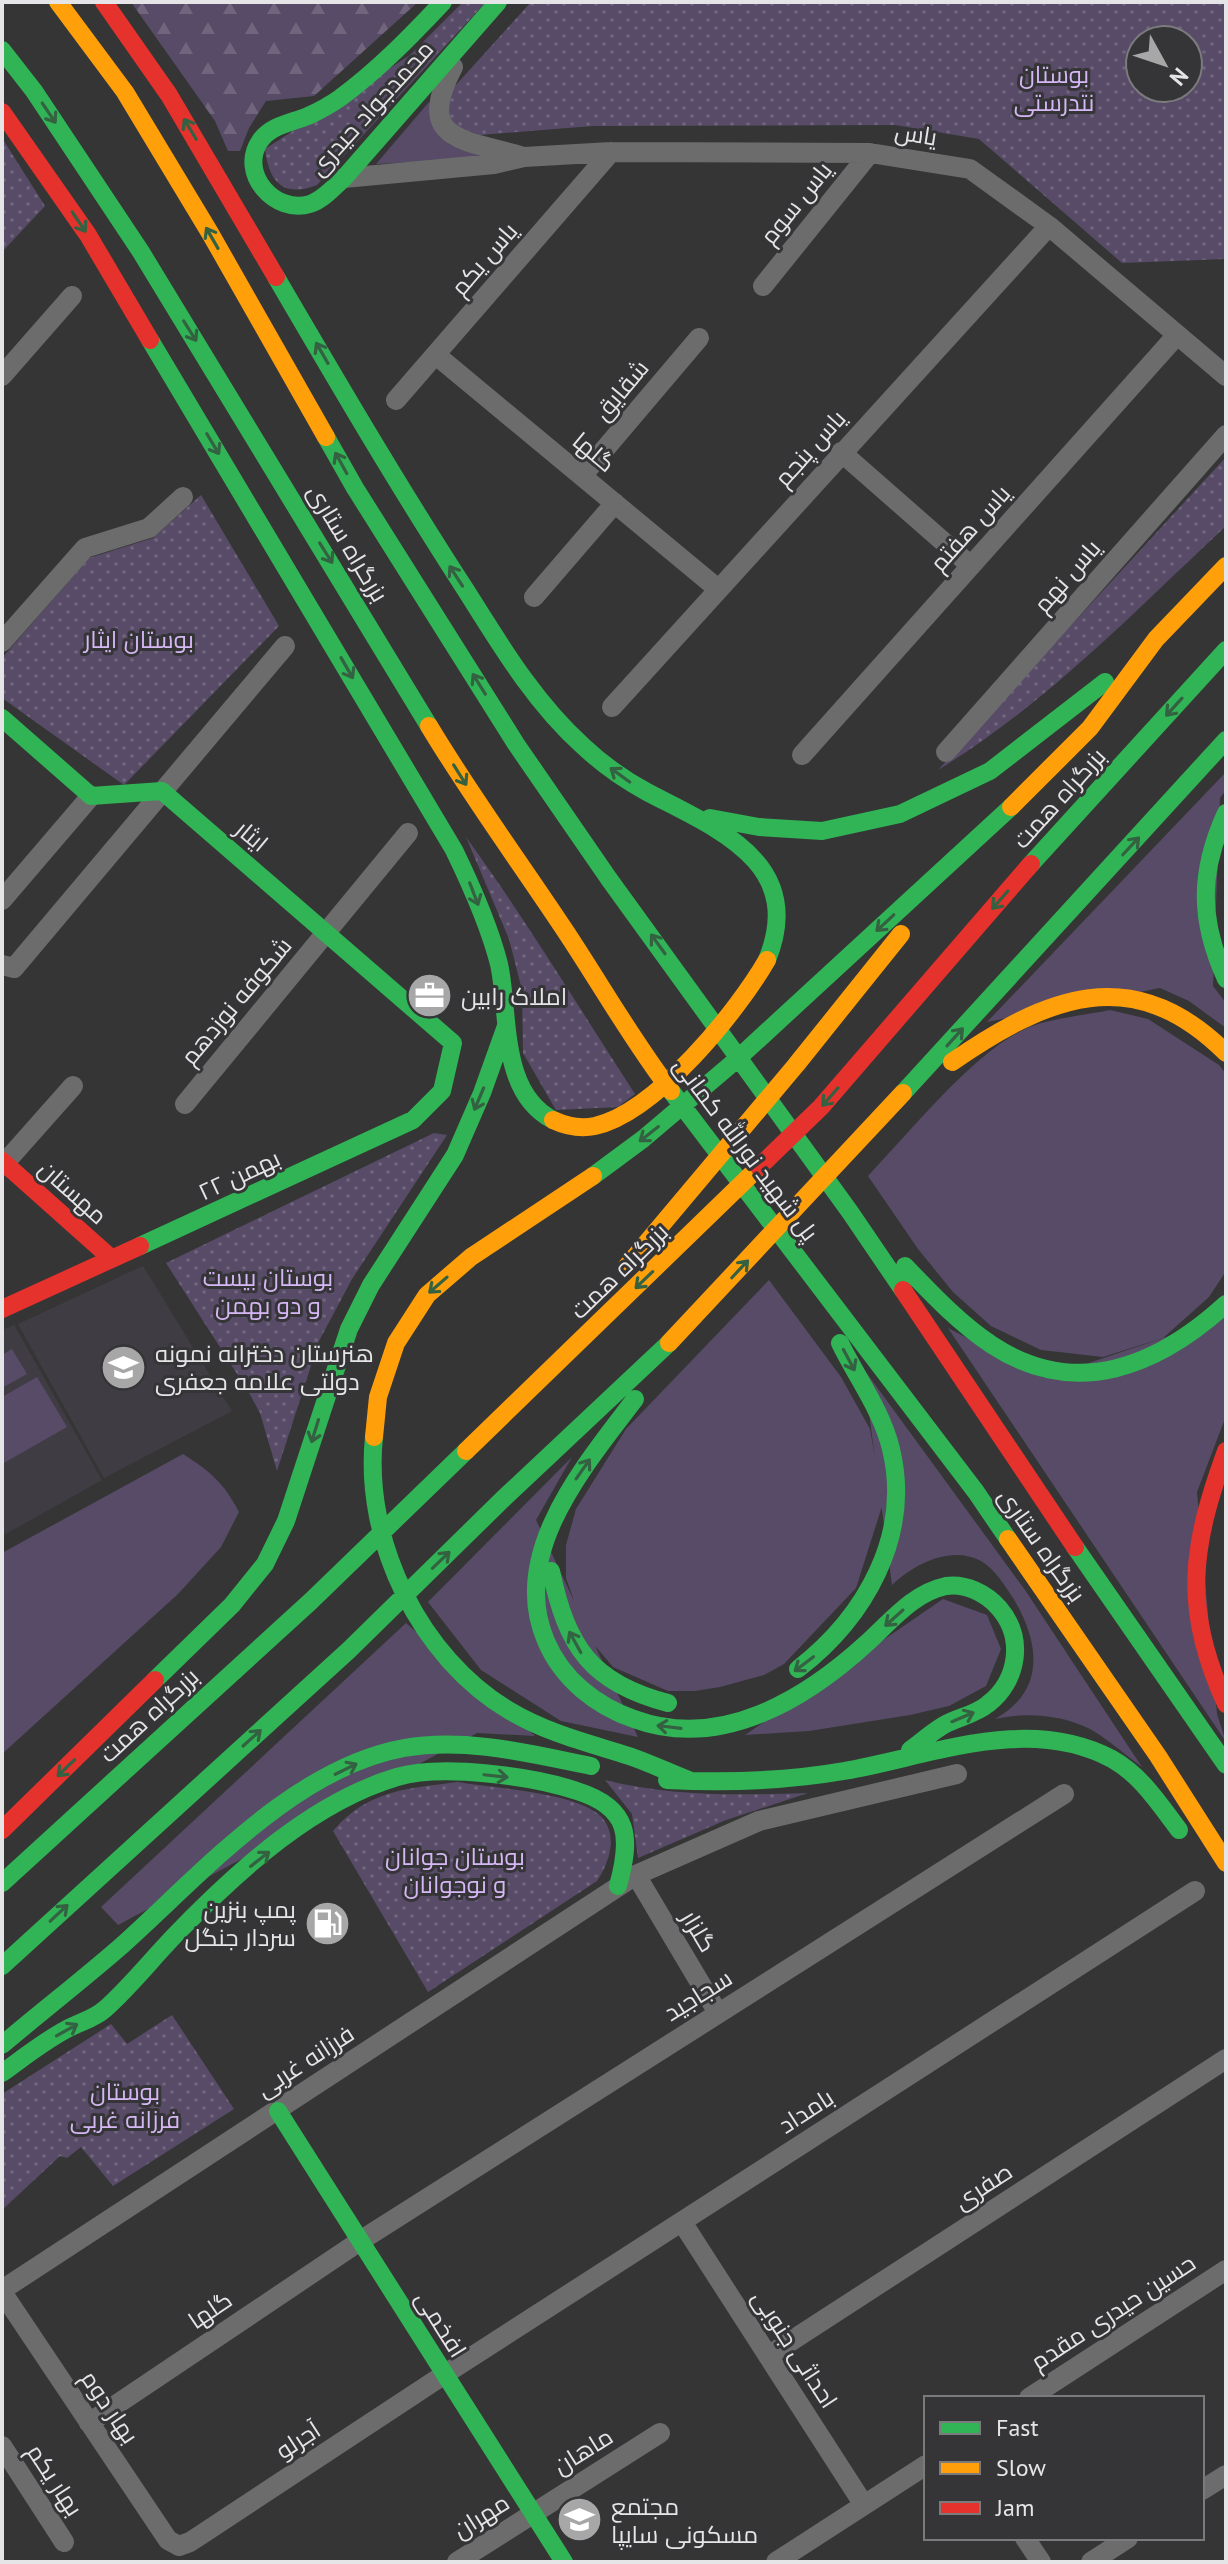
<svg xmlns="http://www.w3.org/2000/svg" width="1228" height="2564" font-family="'PT Sans',Cairo,sans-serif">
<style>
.built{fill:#403c43}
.grass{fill:#584b67}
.forest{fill:url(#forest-firs)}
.park{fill:url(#park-dots);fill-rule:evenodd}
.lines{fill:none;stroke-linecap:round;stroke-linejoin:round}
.street{stroke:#6c6c6d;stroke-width:20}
.fast{stroke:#30b455;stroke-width:18}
.slow{stroke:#ff9f0a;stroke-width:18}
.jam{stroke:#e5322d;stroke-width:18}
.oneway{stroke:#336142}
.labels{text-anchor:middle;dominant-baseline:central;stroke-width:6;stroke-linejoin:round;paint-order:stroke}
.park-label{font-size:24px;fill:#d5b7f5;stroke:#353437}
.street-label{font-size:24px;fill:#e5e4e6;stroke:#353437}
.poi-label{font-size:24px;fill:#e5e4e6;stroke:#353437;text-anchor:start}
</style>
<defs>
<pattern id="forest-firs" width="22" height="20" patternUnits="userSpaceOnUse" patternTransform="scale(2)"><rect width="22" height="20" fill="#584b67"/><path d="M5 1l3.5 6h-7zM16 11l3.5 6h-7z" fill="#70657d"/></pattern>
<pattern id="park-dots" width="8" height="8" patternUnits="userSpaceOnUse" patternTransform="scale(2)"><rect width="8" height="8" fill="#584b67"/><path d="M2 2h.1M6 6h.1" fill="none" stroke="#70657d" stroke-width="1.8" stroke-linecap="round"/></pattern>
</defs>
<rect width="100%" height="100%" fill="#353536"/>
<path class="built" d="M 143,1266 L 232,1411 L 104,1478 L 18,1324 Z
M 14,1325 L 102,1480 L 2,1536 L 2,1330 Z"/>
<path class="grass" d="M 429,102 L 431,115 L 449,144 L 491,158 L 376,164 Z
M 1226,772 L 1226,790 L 1220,798 L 1213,986 L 1226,1003 L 1226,1028 L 1189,1001 L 1160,988 L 987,1022 Z
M 1110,1010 L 1148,1019 L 1219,1065 L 1226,1074 L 1226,1271 L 1209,1297 L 1163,1338 L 1103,1357 L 1041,1350 L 991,1326 L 953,1292 L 918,1249 L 868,1176 C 909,1133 972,1054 1025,1029 C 1045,1019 1087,1015 1110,1010 Z
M 769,1280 L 841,1377 L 870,1429 L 883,1503 L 856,1588 L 784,1664 L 764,1675 L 720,1687 L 695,1691 L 668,1691 L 613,1667 L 586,1635 L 566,1578 L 566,1545 L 576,1509 L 626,1429 Z
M 1226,1317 L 1226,1416 L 1197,1492 L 1217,1714 L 1226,1742 L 948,1328 L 1044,1378 Z
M 12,1349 L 27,1374 L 2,1388 L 2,1355 Z
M 863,1368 L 1025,1590 L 1142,1767 C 1125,1755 1108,1739 1090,1729 C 1062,1715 1025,1712 995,1719 C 1046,1691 1040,1642 1013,1598 C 1005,1586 995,1569 981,1561 C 951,1545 914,1564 892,1585 Z
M 37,1377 L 67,1427 L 2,1464 L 2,1397 Z
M 183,1454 C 211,1472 224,1483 239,1512 L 221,1547 L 178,1594 L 2,1754 L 2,1553 Z
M 572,1457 L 536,1520 L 638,1737 L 561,1721 L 481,1670 L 428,1602 Z
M 943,1599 L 987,1615 L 1001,1649 L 986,1686 L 949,1706 L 910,1715 L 809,1731 L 745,1735 Z
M 406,1623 L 535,1736 L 477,1733 L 118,1925 L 101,1907 Z"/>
<path class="forest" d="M 131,2 L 418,2 L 314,96 L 266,101 L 249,128 L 240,151 L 228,151 L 215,121 Z"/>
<path class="park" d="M 463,2 L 486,2 L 317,185 C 283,198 269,182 265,149 L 410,55 Z
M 531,2 L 1226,2 L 1226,259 L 1122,263 L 979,139 L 895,125 L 593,126 L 480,135 L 457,127 L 450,118 L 446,96 ZM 1140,40 L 1188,40 L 1188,88 L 1140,88 Z
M 2,138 L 45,206 L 2,252 Z
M 1226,457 L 1226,526 C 1135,611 1045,705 938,770 Z
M 201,495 L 279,626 L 124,785 L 2,698 L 2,658 L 89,558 L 153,538 Z
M 466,837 C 526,920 579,1008 635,1094 L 618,1107 L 556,1110 L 523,1053 L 522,990 L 509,939 Z
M 434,1133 L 447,1135 L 352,1279 L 319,1341 L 277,1471 L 260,1413 L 248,1391 L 166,1263 Z
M 605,1780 C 673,1797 739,1795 808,1793 L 726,1820 L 638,1858 L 632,1814 Z
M 457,1782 C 493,1788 569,1792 597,1813 C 620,1831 610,1862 597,1881 L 428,1992 L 333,1831 C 369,1789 407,1789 457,1782 Z
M 172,2015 L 234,2109 L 113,2186 L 81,2147 L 67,2158 L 60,2156 L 2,2210 L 2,2094 L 111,2024 L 127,2044 Z"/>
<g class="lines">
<path class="street" d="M 453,67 C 413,143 466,139 524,157
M 344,178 L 494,164 L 524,157 L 611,152 L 870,153 L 970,169 L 1049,226 L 1226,376
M 763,286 L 870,153
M 436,355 L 718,589
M 2,376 L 72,296
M 396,400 L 611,152
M 841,452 L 971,566
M 582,476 L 699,338
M 534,597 L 615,503
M 2,642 L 85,548 L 149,528 L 183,497
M 612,707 L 1049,226
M 946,752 L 1226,435
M 802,755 L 1177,335
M 2,900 L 91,796
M 2,965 L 14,968 L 285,646
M 185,1104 L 408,833
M 2,1166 L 73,1086
M 636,1875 L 718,2013
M 682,2222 L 864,2505
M 2,2290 L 636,1875 L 759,1821 L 957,1774
M 2,2292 L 168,2540 L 179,2546 L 190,2542 L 445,2374 L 1195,1891
M 768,2356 L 1226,2059
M 1029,2398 L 1226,2270
M 89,2423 L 360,2241 L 1064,1794
M 2,2446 L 64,2542
M 1202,2490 L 1226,2475
M 1025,2538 L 1041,2562
M 457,2562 L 660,2433
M 776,2562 L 926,2465
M 1091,2562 L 1128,2538"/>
<path class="fast" d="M 443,2 C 411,36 378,70 340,98 C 330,105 319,111 308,116 C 291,123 271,125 260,141 C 238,173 275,215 310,204 C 323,200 334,187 344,178 L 498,2
M 2,50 L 34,91 L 141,252 L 429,726
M 276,277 C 338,383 400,489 467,592 C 501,646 535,703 583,746 C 602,764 623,779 647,792 C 715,828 807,862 767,960
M 150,340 L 454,850 C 472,887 489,925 499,964 C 510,1014 499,1092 553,1120
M 326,437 L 355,488 L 516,744 L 609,879 L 850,1212 L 903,1290
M 2,718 L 91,796 L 162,791 L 453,1043 L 442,1091 L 413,1120 L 140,1246
M 1226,813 C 1199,872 1199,920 1226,979
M 710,818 L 759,827 L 822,831 L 900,814 L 990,771 L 1105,682
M 1031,864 L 1226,650
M 671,1091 L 976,1492 L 1008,1539
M 903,1093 L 1226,740
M 593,1176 L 643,1139 L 735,1061 L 1011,807
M 905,1266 C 932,1294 959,1323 992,1345 C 1076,1400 1158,1366 1226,1304
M 635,1399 C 585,1465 508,1554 546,1641 C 562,1679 596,1706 634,1719 C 721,1751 806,1699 868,1642 C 891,1621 913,1593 946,1586 C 965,1583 986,1593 999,1608 C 1025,1638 1018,1681 988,1704 C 975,1715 958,1717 944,1725 C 932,1732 921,1742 910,1750
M 374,1437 C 363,1541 420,1658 510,1711 C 547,1733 588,1743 629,1756 C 650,1763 670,1773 691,1781
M 1075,1547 L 1226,1765
M 551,1571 C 567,1647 591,1683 668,1703
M 798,1669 C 865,1617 912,1536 891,1449 C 882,1411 857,1378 840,1343
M 155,1680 L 232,1605 L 265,1564 L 286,1521 L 349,1329 L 371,1285 L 455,1155 L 482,1093 L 506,1026
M 667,1780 C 726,1783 786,1781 844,1771 C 931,1756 1027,1714 1112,1759 C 1141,1775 1160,1805 1179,1830
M 2,1883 L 311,1601 L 466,1451
M 2,1966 L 349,1650 L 504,1498 L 669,1343
M 2,2045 C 41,2012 81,1981 119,1948 C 200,1876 293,1768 404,1748 C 466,1737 531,1754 591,1766
M 2,2073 C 23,2058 44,2041 67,2029 C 80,2022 94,2019 105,2009 C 132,1985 155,1955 180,1930 C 240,1869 313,1802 397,1777 C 442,1764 533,1776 577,1791 C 631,1808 631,1838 618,1886
M 278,2111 L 564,2562"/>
<path class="slow" d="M 58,2 L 125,92 L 210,233 L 326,437
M 429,726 C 471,796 519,861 564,929 C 600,983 632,1040 671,1091
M 1011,807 L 1090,728 L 1156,639 L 1226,566
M 952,1062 C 1046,997 1133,960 1226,1053
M 553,1120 C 566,1126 581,1129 595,1126 C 656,1112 737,1012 767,960
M 627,1266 L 796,1065 L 901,934
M 669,1343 L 903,1093
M 374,1437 L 378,1397 L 396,1343 L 427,1295 L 471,1257 L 593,1176
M 466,1451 L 759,1167
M 1008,1539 L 1158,1756 L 1226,1863"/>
<path class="jam" d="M 104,2 L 169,95 L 276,277
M 2,112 L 88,235 L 150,340
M 2,1161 L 112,1259
M 759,1167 L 821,1107 L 1031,864
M 903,1290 L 1075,1547
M 2,1309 L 140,1246
M 1226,1451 C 1191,1547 1182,1609 1226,1704
M 2,1830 L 155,1680"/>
</g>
<defs><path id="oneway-shaft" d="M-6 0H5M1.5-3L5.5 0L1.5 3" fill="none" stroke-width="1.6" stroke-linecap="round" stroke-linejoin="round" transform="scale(2)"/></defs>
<g class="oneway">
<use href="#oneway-shaft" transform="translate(49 113) rotate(56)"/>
<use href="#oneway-shaft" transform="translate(190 129) rotate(-121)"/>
<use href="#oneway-shaft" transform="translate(79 222) rotate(56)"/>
<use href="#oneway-shaft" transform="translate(212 238) rotate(-120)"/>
<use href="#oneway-shaft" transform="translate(190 331) rotate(58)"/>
<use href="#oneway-shaft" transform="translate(322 353) rotate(-120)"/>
<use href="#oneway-shaft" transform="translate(213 444) rotate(59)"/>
<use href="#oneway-shaft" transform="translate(341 463) rotate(-119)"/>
<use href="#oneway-shaft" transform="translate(326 553) rotate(58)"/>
<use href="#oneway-shaft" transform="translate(456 576) rotate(-123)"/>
<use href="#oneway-shaft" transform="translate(347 668) rotate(60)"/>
<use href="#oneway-shaft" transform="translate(479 684) rotate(-122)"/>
<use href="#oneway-shaft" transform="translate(1174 707) rotate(132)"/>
<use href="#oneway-shaft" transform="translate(460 775) rotate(58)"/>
<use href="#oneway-shaft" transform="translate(620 775) rotate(-144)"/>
<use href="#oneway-shaft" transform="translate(1131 846) rotate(-47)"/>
<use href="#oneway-shaft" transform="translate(474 894) rotate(69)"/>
<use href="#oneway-shaft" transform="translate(1000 900) rotate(131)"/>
<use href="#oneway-shaft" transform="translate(885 923) rotate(137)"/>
<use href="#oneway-shaft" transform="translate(658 944) rotate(-126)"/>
<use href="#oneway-shaft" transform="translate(955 1037) rotate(-48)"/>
<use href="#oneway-shaft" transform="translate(830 1097) rotate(131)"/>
<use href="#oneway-shaft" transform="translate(479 1099) rotate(113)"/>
<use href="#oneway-shaft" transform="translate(649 1134) rotate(142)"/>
<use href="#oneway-shaft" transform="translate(740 1269) rotate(-47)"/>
<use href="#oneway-shaft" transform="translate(644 1280) rotate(136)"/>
<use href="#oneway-shaft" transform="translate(438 1285) rotate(139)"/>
<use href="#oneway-shaft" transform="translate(849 1360) rotate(62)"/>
<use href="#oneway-shaft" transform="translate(315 1431) rotate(107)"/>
<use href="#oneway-shaft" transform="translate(583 1469) rotate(-55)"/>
<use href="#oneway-shaft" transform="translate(441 1560) rotate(-44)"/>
<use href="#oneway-shaft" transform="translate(894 1618) rotate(138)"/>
<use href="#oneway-shaft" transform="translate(575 1642) rotate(-119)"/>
<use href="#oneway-shaft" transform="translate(804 1664) rotate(143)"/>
<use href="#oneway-shaft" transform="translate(963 1717) rotate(-23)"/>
<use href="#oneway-shaft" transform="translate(669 1727) rotate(-173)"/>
<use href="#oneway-shaft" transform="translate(252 1738) rotate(-42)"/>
<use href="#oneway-shaft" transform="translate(66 1768) rotate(136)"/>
<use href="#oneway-shaft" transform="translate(346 1769) rotate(-26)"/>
<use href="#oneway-shaft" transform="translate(496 1776) rotate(6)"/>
<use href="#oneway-shaft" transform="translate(260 1859) rotate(-38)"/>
<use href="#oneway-shaft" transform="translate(59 1913) rotate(-43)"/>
<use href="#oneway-shaft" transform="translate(67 2030) rotate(-29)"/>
</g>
<defs>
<symbol id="office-disc" viewBox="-11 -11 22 22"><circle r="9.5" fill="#a7a7a8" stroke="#353437"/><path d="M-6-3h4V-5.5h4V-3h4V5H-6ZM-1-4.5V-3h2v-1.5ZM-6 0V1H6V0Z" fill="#fff"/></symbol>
<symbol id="school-disc" viewBox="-11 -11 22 22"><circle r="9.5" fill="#a7a7a8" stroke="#353437"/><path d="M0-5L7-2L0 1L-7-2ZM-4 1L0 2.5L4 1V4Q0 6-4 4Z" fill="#fff"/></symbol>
<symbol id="fuel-disc" viewBox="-11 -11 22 22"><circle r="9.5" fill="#a7a7a8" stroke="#353437"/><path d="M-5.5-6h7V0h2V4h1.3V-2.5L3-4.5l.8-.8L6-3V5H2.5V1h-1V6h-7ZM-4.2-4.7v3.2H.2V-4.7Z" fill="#fff"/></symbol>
<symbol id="university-disc" viewBox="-11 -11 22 22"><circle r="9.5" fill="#a7a7a8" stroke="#353437"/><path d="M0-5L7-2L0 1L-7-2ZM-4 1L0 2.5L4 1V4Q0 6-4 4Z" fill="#fff"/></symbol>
</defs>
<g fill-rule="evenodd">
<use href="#office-disc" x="404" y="970" width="51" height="51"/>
<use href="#school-disc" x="98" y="1342" width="51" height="51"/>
<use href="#fuel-disc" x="302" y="1898" width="51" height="51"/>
<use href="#university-disc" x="554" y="2494" width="51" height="51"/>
</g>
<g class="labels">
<g class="park-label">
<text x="1054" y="74">بوستان<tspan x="1054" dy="28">نتدرستی</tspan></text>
<text x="139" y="639">بوستان ایثار</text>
<text x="268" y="1277">بوستان بیست<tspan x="268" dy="28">و دو بهمن</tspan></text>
<text x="455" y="1856">بوستان جوانان<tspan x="455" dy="28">و نوجوانان</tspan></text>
<text x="125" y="2091">بوستان<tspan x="125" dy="28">فرزانه غربی</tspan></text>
</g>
<g class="street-label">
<text transform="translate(371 108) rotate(-48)">محمدجواد حیدری</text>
<text transform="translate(916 134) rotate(9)">یاس</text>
<text transform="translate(796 203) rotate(-51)">یاس سوم</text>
<text transform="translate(484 259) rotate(-49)">یاس یکم</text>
<text transform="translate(621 390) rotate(-50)">شقایق</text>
<text transform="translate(810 448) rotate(-48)">یاس پنجم</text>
<text transform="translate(594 452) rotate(40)">گلها</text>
<text transform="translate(970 528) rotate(-48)">یاس هفتم</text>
<text transform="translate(348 543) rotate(59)">بزرگراه ستاری</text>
<text transform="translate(1067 576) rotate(-49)">یاس نهم</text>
<text transform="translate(1059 798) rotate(-48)">بزرگراه همت</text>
<text transform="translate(252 836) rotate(40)">ایثار</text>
<text transform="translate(236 1001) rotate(-50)">شکوفه نوزدهم</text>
<text transform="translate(746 1149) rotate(53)">پل شهید نورالله کمانی</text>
<text transform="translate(239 1175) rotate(-25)">۲۲ بهمن</text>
<text transform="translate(73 1192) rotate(42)">مهستان</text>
<text transform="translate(619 1271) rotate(-44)">بزرگراه همت</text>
<text transform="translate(1042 1545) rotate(55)">بزرگراه ستاری</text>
<text transform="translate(149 1715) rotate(-43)">بزرگراه همت</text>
<text transform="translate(699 1931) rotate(59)">گلزار</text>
<text transform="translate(698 1995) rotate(-32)">سجاجید</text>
<text transform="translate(305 2061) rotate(-33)">فرزانه غربی</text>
<text transform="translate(806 2111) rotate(-33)">بامداد</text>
<text transform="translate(983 2186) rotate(-33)">صفری</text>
<text transform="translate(210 2310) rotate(-34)">گلها</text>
<text transform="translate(1113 2312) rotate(-33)">حسین حیدری مقدم</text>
<text transform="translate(441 2324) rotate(58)">افخمی</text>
<text transform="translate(795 2349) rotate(57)">احداثی جنوبی</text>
<text transform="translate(110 2407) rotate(56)">بهار دوم</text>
<text transform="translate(298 2440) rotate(-33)">آجرلو</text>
<text transform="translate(583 2451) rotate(-32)">ماهان</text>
<text transform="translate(55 2480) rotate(57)">بهار یکم</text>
<text transform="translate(481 2516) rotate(-32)">مهران</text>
</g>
<g class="poi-label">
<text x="461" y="996">املاک رابین</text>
<text x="155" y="1353">هنرستان دخترانه نمونه<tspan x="155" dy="28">دولتی علامه جعفری</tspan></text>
<text x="296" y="1909" text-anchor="end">پمپ بنزین<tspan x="296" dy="28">سردار جنگل</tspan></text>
<text x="611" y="2506">مجتمع<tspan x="611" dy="28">مسکونی سایپا</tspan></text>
</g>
</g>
<rect width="1228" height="2564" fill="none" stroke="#e5e4e6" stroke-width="8"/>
<rect x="924" y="2396" width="280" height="144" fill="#353437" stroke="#7b7a7d" stroke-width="2"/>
<rect x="940" y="2422" width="40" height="12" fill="#30b455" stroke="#7b7a7d" stroke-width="2"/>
<text x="996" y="2436" font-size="24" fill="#e5e4e6">Fast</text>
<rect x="940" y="2462" width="40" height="12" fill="#ff9f0a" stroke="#7b7a7d" stroke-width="2"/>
<text x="996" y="2476" font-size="24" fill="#e5e4e6">Slow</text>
<rect x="940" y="2502" width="40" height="12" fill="#e5322d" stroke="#7b7a7d" stroke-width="2"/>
<text x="996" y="2516" font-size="24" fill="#e5e4e6">Jam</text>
<g transform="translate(1164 64) rotate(130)"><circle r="38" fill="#353437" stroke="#7b7a7d" stroke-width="2"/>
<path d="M0-6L14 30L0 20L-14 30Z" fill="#a7a7a8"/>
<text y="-12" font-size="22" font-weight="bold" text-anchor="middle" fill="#e5e4e6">N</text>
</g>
</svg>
